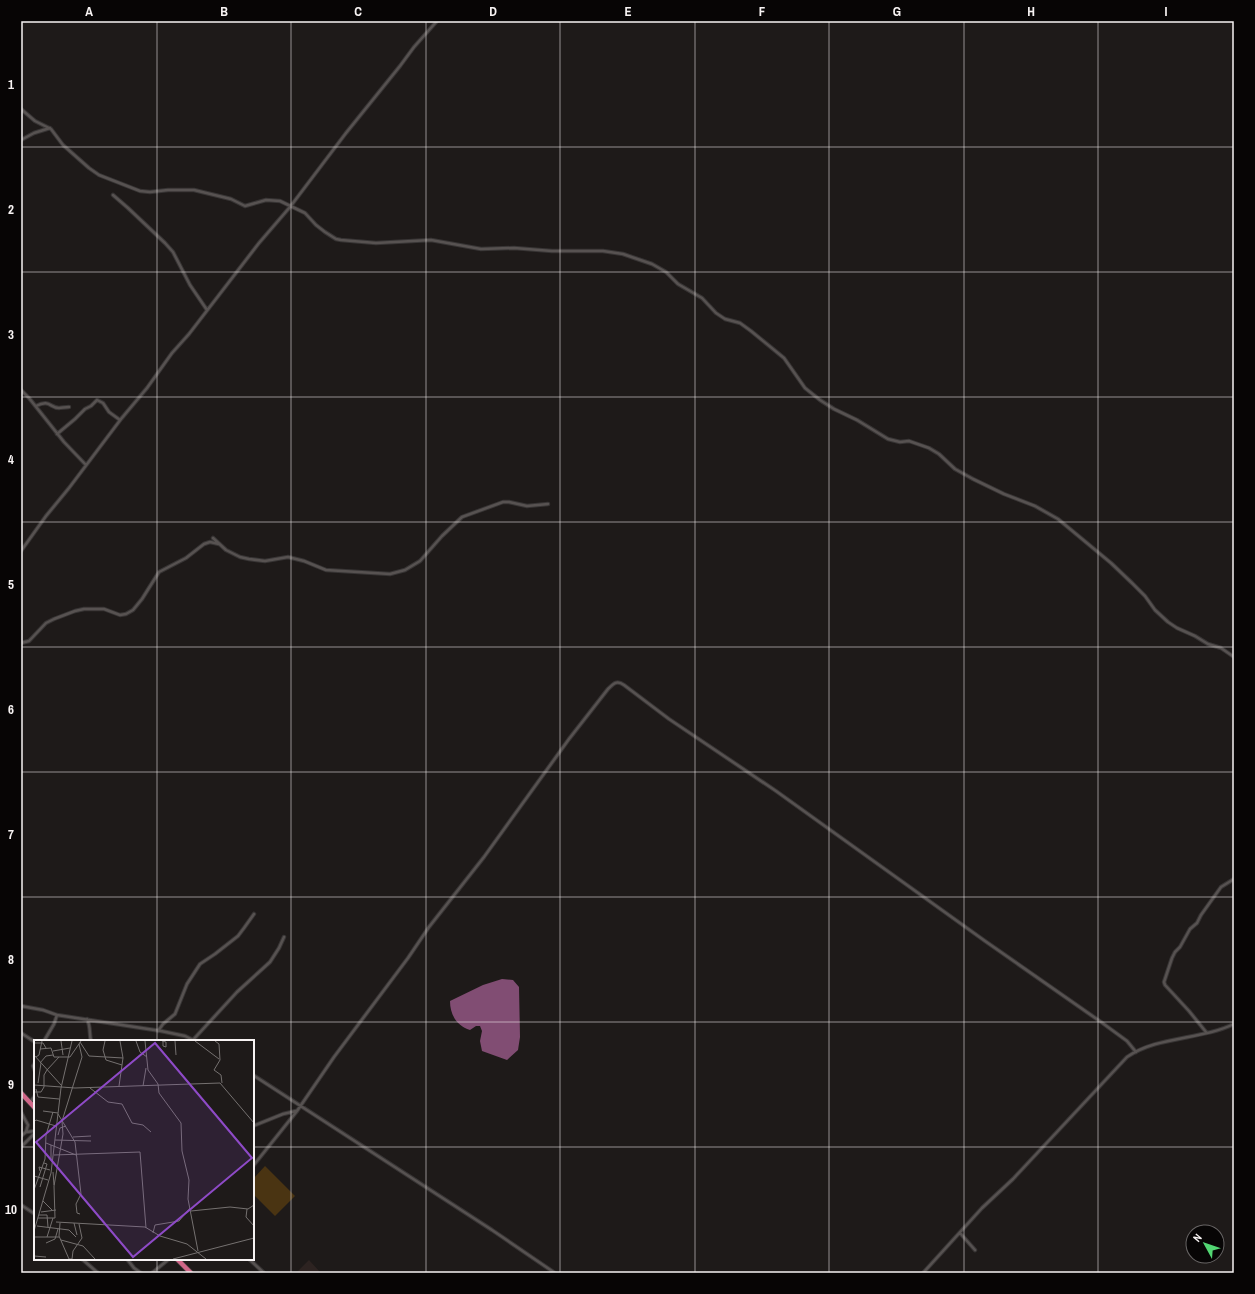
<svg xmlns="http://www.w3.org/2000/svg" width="1255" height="1294" font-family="'Archivo Narrow',sans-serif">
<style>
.built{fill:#2d2321}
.green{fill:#4a3412}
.water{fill:#814d73}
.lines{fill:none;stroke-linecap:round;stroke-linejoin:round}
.minor-casing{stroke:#383535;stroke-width:4.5}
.trunk-casing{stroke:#383535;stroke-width:6}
.minor{stroke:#575251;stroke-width:2.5}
.trunk{stroke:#d06788;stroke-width:4.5}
.grid{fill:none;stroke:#f7f3f3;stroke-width:1;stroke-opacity:0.55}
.inset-road{fill:none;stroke:#757170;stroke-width:1}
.view{fill:#8e4ac7;fill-opacity:0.15;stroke:#8e4ac7;stroke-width:2}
.inset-edge{fill:none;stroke:#f7f3f3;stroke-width:2}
.neatline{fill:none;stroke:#f7f3f3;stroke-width:1.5}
.grid-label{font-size:13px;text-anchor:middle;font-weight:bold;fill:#f7f3f3}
</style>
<rect width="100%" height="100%" fill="#1e1a19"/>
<path class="built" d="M 309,1260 L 321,1273 L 296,1273 Z"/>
<path class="green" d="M 265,1166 L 295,1196 L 275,1216 L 253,1194 L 253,1179 Z"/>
<path class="water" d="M 502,979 L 513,980 L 519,987 L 520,1037 L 518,1050 L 507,1060 L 482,1051 L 480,1041 L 482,1031 L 480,1026 L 476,1026 L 470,1030 C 457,1026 450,1015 450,1001 L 483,985 Z"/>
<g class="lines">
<defs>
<path id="minor" d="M 21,109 L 35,121 L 51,129 L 63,145 L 89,168 L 99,175 L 140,191 L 150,192 L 168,190 L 194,190 L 231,199 L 245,206 L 266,200 L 280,201 L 305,213 L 316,225 L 325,232 L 336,239 L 341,240 L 376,243 L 431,240 L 481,249 L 514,248 L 552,251 L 603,251 L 623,254 L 652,264 L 666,272 L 678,284 L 702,298 L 716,313 L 725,319 L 740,323 L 751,331 L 784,358 L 805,388 L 820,400 L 834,409 L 857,420 L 888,439 L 900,442 L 909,441 L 929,448 L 939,454 L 955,469 L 973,479 L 1004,494 L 1035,506 L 1058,519 L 1111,563 L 1132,583 L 1145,596 L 1155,610 L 1168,622 L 1177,628 L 1195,636 L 1208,644 L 1221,648 L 1234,657
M 21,140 L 34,133 L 50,128
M 113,195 L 128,208 L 165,243 L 173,252 L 190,285 L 207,310
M 21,390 L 29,398 L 64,442 L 86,465
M 36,406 C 50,399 50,408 59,408 C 62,408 65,407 69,407
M 57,434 L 75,419 L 85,409 L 91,406 L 97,400 L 103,403 L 109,412 L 120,420
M 213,538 L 226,550 L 240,557 L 249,559 L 265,561 L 288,557 L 304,561 L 326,570 L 390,574 L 405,570 L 420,561 L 442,536 L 462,517 L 503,502 L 509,502 L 527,506 L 548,504
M 21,551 L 46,516 L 69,488 L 121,419 L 147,388 L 172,353 L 189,334 L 259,243 L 290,207 L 346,133 L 400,66 L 414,47 L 437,21
M 21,643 L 29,641 L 46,623 L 54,619 L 75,611 L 84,609 L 104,609 L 120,615 L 126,614 L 133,610 L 142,599 L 159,572 L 186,558 L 204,544 L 210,542 L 219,544
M 21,1006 L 43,1010 L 57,1015 L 161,1031 L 185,1036 L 193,1040 L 199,1041
M 87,1019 C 91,1027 89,1034 91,1041
M 158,1031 L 163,1024 L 175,1014 L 187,984 L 200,964 L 215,954 L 238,936 L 244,928 L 254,914
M 1206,1032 L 1189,1011 L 1165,985 L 1164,982 L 1172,958 L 1175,952 L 1180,947 L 1190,929 L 1197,923 L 1201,915 L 1221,887 L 1234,879
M 21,1033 L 35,1042
M 44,1041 L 54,1024 L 57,1015
M 192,1041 L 237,992 L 270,962 L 279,948 L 284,937
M 35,1063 L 33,1066 L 35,1071
M 253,1075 L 492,1230 L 555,1273
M 30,1102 L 35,1096
M 21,1112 L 28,1125 L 26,1132
M 253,1126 L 283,1114 L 296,1111
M 21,1136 L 26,1132 L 35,1131
M 21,1147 L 35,1133
M 253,1166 L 297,1111 L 334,1057 L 408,958 L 429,927 L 484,857 L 569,739 L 608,689 C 614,683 617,680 624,685 L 669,719 L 776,791 L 985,941 L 1101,1022 L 1127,1041 L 1136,1052
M 21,1205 L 35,1214
M 960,1233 L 975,1250
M 82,1259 L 98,1273
M 127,1259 L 134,1268 L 141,1273
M 249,1259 L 264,1273
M 152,1273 L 169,1259
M 923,1273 L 982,1208 L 1013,1179 L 1127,1057 C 1157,1036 1201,1040 1234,1024"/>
<path id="trunk" d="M 21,1093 L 35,1108
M 177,1259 L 191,1273"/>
</defs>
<use href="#minor" class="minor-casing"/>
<use href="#trunk" class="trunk-casing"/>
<use href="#minor" class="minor"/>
<use href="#trunk" class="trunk"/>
</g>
<path class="grid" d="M 157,21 L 157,1041M 291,21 L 291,1273M 426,21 L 426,1273M 560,21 L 560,1273M 695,21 L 695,1273M 829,21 L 829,1273M 964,21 L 964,1273M 1098,21 L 1098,1273M 21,147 L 1234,147M 21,272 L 1234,272M 21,397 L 1234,397M 21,522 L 1234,522M 21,647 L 1234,647M 21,772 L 1234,772M 21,897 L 1234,897M 21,1022 L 1234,1022M 21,1147 L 35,1147M 253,1147 L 1234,1147M 157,1259 L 157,1273"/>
<g transform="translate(34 1040)">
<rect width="220" height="220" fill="#1e1a19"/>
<path class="inset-road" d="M 27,1 L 29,15M 71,1 L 69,10 L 72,20 L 88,25M 102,1 L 106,12 L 113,17M 111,1 L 114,30 L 124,44 L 125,53 L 147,83 L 148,111 L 155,140 L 154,159 L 164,211M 128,1 L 132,2 L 132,7 L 129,6 L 129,1M 141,1 L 142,15M 161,1 L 185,19M 181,1 L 185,4 L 186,20 L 180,30 L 187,35 L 188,43M 46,2 L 55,16 L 89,18M 0,3 L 9,3 L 12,8M 6,9 L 17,8 L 20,17 L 36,17 L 47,1M 19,11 L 36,8M 0,15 L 27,45M 2,17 L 5,15 L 8,1M 6,23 L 12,16 L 19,15M 13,30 L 25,17M 4,43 L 7,23M 0,45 L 41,48 L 186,43 L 220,83M 85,46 L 89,18 L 86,1M 109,46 L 112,28M 10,47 L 10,35 L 13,30M 56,48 L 74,62 L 88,64M 2,49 L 4,57 L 25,59M 0,52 L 7,52 L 10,47M 88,64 L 98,83 L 109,85 L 117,92M 9,71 L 24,73M 24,74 L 41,102 L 47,154 L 42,164 L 43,173 L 46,174M 0,82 L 2,80 L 22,86M 24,95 L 26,88 L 32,86M 39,97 L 57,96M 21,100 L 57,101M 12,103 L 42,115M 17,105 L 17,119M 20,115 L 106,112 L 112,188M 6,131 L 5,127 L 16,130M 19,132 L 20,145M 0,136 L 14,140M 6,147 L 13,124 L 10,123M 0,150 L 11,119 L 12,95 L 19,72M 9,161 L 18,170M 213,169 L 212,177 L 220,186M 157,171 L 196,167 L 214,169 L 220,165M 7,172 L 22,170M 5,175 L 13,175 L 14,187M 4,178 L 21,178M 21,178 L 20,146 L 29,94 L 28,81 L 48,17 L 45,4M 22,182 L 111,187 L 126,196 L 153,204 L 172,219M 26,183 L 25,196 L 35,219 L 38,219M 40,183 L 43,195M 3,186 L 35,190 L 42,197M 0,191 L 17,133 L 27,48 L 38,1M 119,193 L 121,185 L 145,181 L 156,168M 0,197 L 25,197M 13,197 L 19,178M 27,200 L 49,206 L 61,219M 12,203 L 21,199 L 24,189M 0,216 L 12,217M 38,219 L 39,211 L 48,198 L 45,184M 139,219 L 220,198"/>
<path class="view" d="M 121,3 L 218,118 L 99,217 L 2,102 Z"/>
<rect width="220" height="220" class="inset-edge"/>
</g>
<rect width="1255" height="1294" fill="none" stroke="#070505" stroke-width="44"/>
<g transform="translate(1205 1244) rotate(310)"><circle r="19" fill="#070505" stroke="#676464"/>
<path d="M0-3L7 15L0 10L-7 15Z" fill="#52d673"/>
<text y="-6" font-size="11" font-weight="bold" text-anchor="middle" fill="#f7f3f3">N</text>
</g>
<rect x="22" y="22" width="1211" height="1250" class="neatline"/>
<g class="grid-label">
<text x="89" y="16">A</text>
<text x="224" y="16">B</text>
<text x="358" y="16">C</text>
<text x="493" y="16">D</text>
<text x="628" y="16">E</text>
<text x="762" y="16">F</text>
<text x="897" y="16">G</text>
<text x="1031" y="16">H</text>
<text x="1166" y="16">I</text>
<text x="11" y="89">1</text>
<text x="11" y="214">2</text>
<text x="11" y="339">3</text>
<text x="11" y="464">4</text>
<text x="11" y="589">5</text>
<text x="11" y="714">6</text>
<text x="11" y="839">7</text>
<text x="11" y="964">8</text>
<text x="11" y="1089">9</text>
<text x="11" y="1214">10</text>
</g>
</svg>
